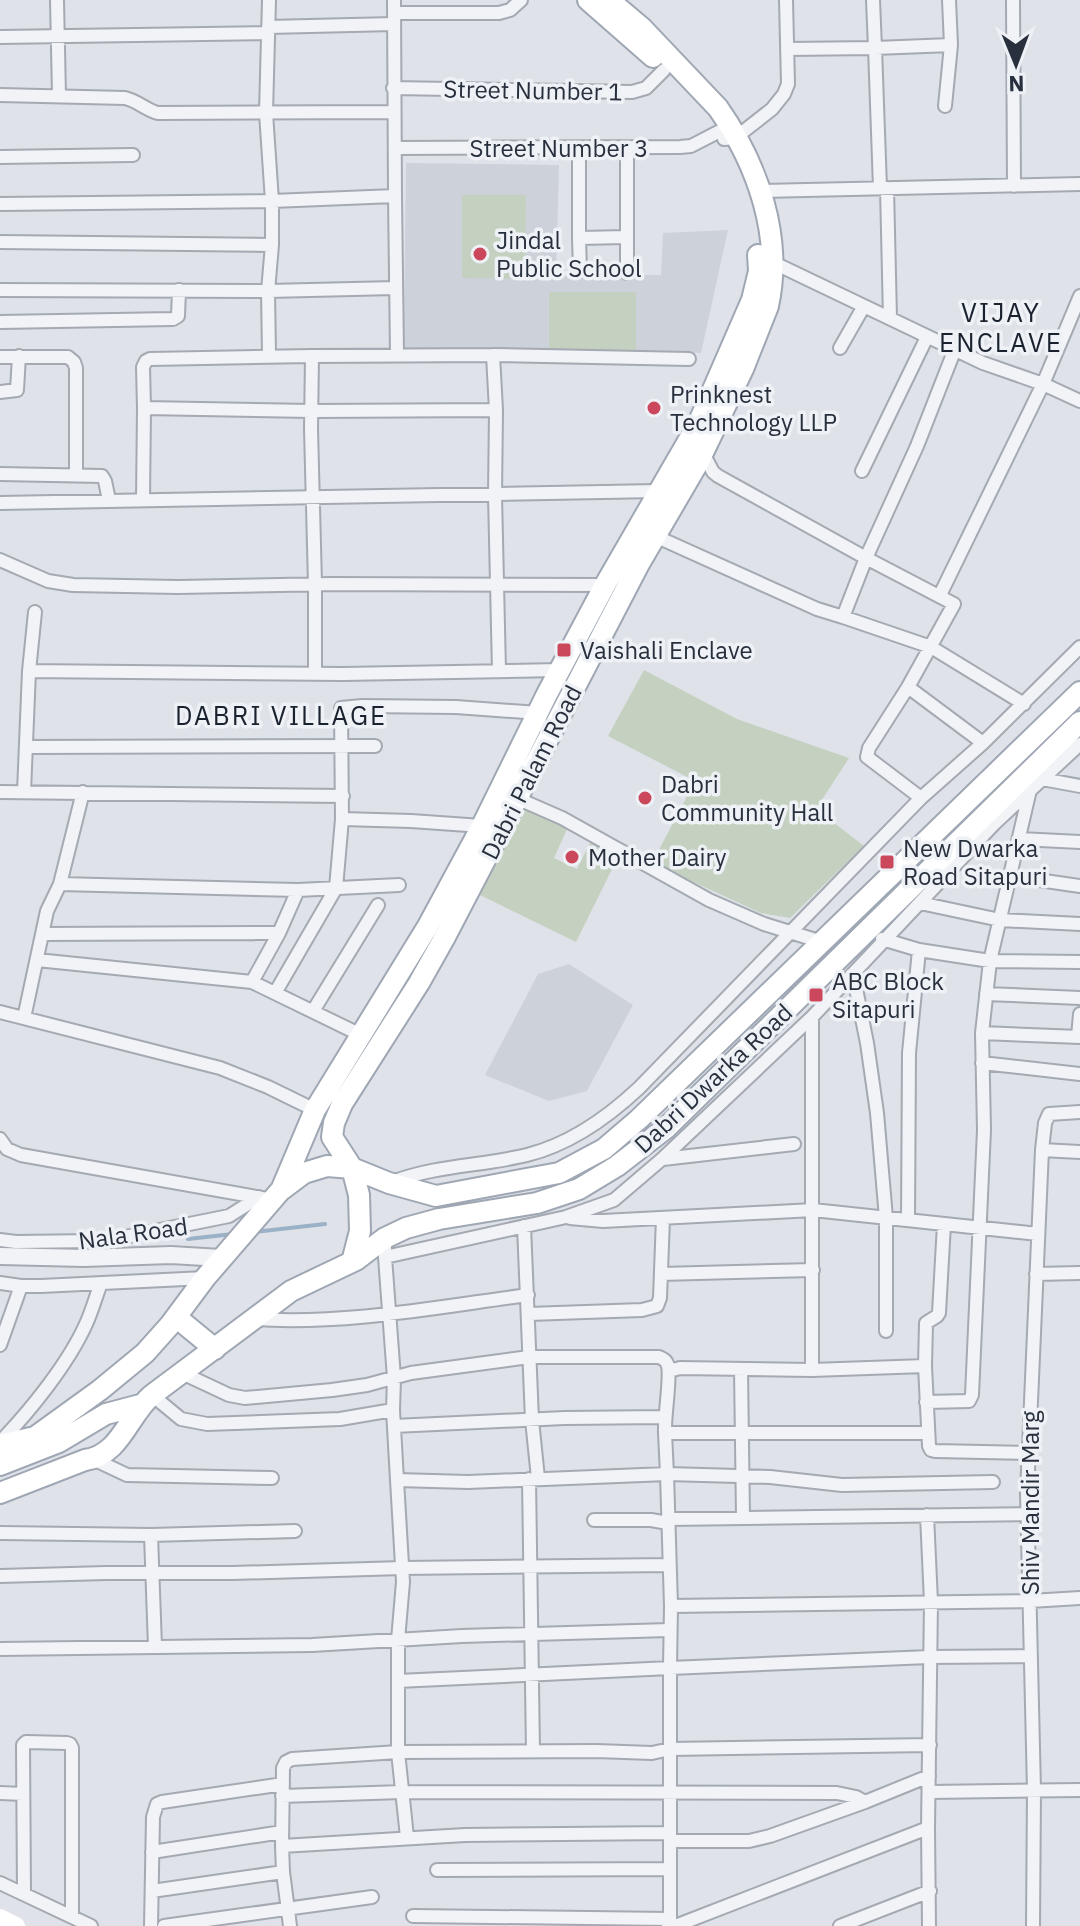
<svg xmlns="http://www.w3.org/2000/svg" width="1080" height="1926" font-family="'IBM Plex Sans',sans-serif">
<style>
.built{fill:#cdd1d9}
.green{fill:#c5d1c0}
.lines{fill:none;stroke-linecap:round;stroke-linejoin:round}
.stream{stroke:#9ab1c7;stroke-width:4}
.minor-casing{stroke:#a4a9b2;stroke-width:16}
.tertiary-casing{stroke:#a4a9b2;stroke-width:20}
.primary-casing{stroke:#9ea7b3;stroke-width:24}
.minor{stroke:#f1f3f6;stroke-width:12}
.tertiary{stroke:#f1f3f6;stroke-width:16}
.secondary{stroke:#fff;stroke-width:18}
.primary{stroke:#fff;stroke-width:20}
.poi-dot{fill:#ca475c;stroke:#eef1f5;stroke-width:3}
.labels{text-anchor:middle;dominant-baseline:central;stroke-width:7;stroke-linejoin:round;paint-order:stroke}
.street-label{font-size:24px;fill:#28303e;stroke:#eef1f5}
.poi-label{font-size:24px;fill:#28303e;stroke:#eef1f5;text-anchor:start}
.neighbourhood-label{font-size:26px;letter-spacing:2px;fill:#1a222f;stroke:#eef1f5}
</style>
<rect width="100%" height="100%" fill="#dfe2e8"/>
<path class="built" d="M 406,163 L 559,165 L 556,275 L 661,275 L 663,233 L 728,230 L 701,353 L 404,348 Z
M 569,964 L 633,1005 L 587,1091 L 549,1101 L 485,1075 L 538,974 Z"/>
<path class="green" d="M 462,195 L 526,195 L 525,279 L 462,278 Z
M 549,292 L 636,292 L 636,352 L 549,350 Z
M 644,670 L 737,719 L 849,758 L 816,809 L 864,846 L 790,918 L 761,913 L 652,863 L 695,781 L 608,736 Z
M 524,806 L 568,827 L 554,858 L 577,869 L 591,841 L 619,855 L 576,942 L 480,895 Z"/>
<g class="lines">
<path class="stream" d="M 254,1232 L 325,1224
M 188,1239 L 233,1234"/>
<defs>
<path id="minor" d="M 57,0 L 59,96
M 269,0 L 266,113 L 272,201 L 395,196 L 394,0
M 1013,0 L 1014,186
M 395,13 L 499,13 L 510,10 L 521,0
M 268,27 L 394,24
M 0,37 L 268,33
M 787,49 L 875,48 L 873,0
M 393,88 L 632,92 L 646,88 L 664,70
M 0,95 L 125,98 C 138,101 146,110 158,113 L 394,112
M 945,106 L 951,45 L 949,0
M 724,139 L 735,138 L 772,109 L 784,94 L 788,84 L 786,0
M 395,148 L 680,147 L 691,146 L 720,131
M 579,148 L 579,238
M 0,157 L 133,155
M 880,188 L 875,48 L 951,45
M 887,188 L 890,318
M 760,191 L 1080,184
M 395,196 L 397,354
M 0,204 L 272,201 L 272,245 L 268,291 L 269,355
M 0,242 L 272,245
M 772,262 L 983,363 L 1043,384 L 1080,401
M 580,271 L 579,238 L 627,237
M 627,273 L 627,148
M 0,290 L 268,291 L 395,288
M 0,322 L 173,319 L 178,316 L 179,290
M 840,348 L 864,306
M 493,355 L 496,410 L 495,495 L 499,671
M 312,356 L 493,355 L 689,359
M 0,357 L 68,357 L 74,362 L 76,368 L 76,474
M 0,392 L 17,390 L 19,356
M 862,471 L 927,337
M 0,474 L 102,476 L 105,481 L 109,500
M 143,500 L 144,408
M 0,503 L 658,491
M 655,536 L 817,609 L 843,617 L 866,558 L 917,446 L 955,349
M 0,560 L 48,581 L 73,585 L 178,587 L 331,584 L 605,585
M 940,595 L 1043,384 L 1080,296
M 843,617 L 931,647 L 1024,704
M 29,671 L 343,674 L 560,670
M 315,673 L 315,584 L 311,429 L 312,356 L 150,359 L 146,361 L 143,367 L 144,408 L 312,411 L 496,410
M 908,687 L 869,748 L 867,757 L 921,798
M 983,743 L 1080,647
M 26,747 L 375,746
M 1042,779 L 1080,786
M 0,792 L 343,796
M 24,792 L 29,671 L 35,612
M 514,797 L 562,818 L 709,900 L 764,924 L 822,942
M 342,819 L 411,821 L 482,826
M 1020,839 L 1080,842
M 1011,876 L 1080,886
M 60,884 L 298,890 L 399,885
M 920,903 L 1000,920 L 1080,924
M 42,934 L 279,933
M 882,939 L 919,950 L 990,961 L 1080,962
M 37,960 L 252,982 L 361,1035
M 853,974 L 867,1043 L 877,1113 L 886,1218 L 886,1331
M 252,982 L 279,933 L 298,890
M 275,993 L 336,888 L 342,819 L 341,708 L 362,706 L 456,707 L 539,713
M 986,994 L 1080,998
M 313,1011 L 378,905
M 0,1012 L 220,1068 L 268,1087 L 315,1110
M 24,1018 L 47,911 L 60,884 L 83,792
M 982,1033 L 1080,1037
M 1078,1037 L 1080,1014
M 982,1063 L 1080,1074
M 0,1139 L 7,1149 L 21,1155 L 273,1200
M 1042,1150 L 1080,1152
M 663,1159 L 794,1144
M 392,1182 C 437,1165 482,1166 527,1155 C 571,1144 607,1118 639,1088 L 921,798 L 983,743 L 908,687 L 954,604 L 866,558 L 718,476 L 713,472 L 703,453
M 570,1218 L 603,1221 L 813,1210 L 1038,1234
M 908,1220 L 909,1053 L 919,950
M 944,1224 L 939,1313 L 937,1316 L 926,1323 L 925,1366 L 929,1446 L 931,1450 L 935,1451 L 1028,1453
M 524,1226 L 532,1420 L 538,1478
M 385,1238 L 385,1257 L 566,1217 L 614,1200 L 662,1159 L 812,1017 L 995,823 L 1080,744
M 0,1240 L 16,1242 L 94,1241 L 120,1238 L 229,1216 L 259,1197
M 385,1257 L 394,1378 L 393,1410 L 397,1480 L 468,1482 L 667,1474 L 665,1433 L 928,1433
M 661,1274 L 813,1270
M 1036,1274 L 1080,1273
M 0,1283 L 21,1286 L 41,1286 L 205,1278
M 529,1314 L 642,1310 L 657,1306 L 660,1298 L 663,1218
M 254,1319 C 345,1325 438,1307 528,1295
M 0,1345 L 21,1286
M 741,1369 L 743,1517
M 812,1370 L 925,1366
M 669,1371 L 680,1368 L 812,1370 L 812,1017
M 182,1373 L 229,1395 L 245,1398 L 332,1390 L 367,1385 L 411,1373 L 529,1357 L 659,1357 C 665,1360 666,1360 668,1366 C 671,1377 664,1418 665,1433
M 152,1395 L 181,1419 L 207,1424 L 340,1419 L 393,1410
M 926,1402 L 969,1401 L 972,1395 L 984,1130 L 982,1033 L 990,961 L 1030,790
M 394,1426 L 564,1418 L 664,1417
M 0,1442 C 30,1411 68,1364 86,1324 C 92,1311 96,1296 101,1283
M 93,1459 L 127,1475 L 272,1478
M 529,1479 L 533,1751
M 397,1480 L 403,1582 L 398,1640 L 398,1752 L 407,1837
M 668,1519 L 1028,1514
M 594,1520 L 651,1520 L 668,1523
M 0,1533 L 151,1535 L 295,1531
M 151,1535 L 155,1647
M 0,1576 L 106,1573 L 233,1573 L 402,1568 L 669,1565
M 671,1606 L 1030,1601 L 1080,1598
M 0,1649 L 312,1645 L 462,1636 L 669,1630
M 398,1681 L 670,1668 L 671,1606 L 667,1474 L 770,1477 L 842,1485 L 993,1482
M 930,1792 L 1080,1790
M 0,1793 L 23,1794
M 282,1796 L 402,1792 L 837,1793 L 856,1797 L 865,1802
M 928,1828 L 929,1926
M 670,1833 L 465,1835 L 282,1846 L 283,1768 L 286,1762 L 292,1759 L 398,1752 L 596,1751 L 652,1753 L 670,1749 L 930,1745
M 670,1841 L 749,1841 L 770,1836 L 865,1802 L 929,1776
M 282,1846 L 283,1872 L 290,1926
M 152,1852 L 282,1832
M 437,1870 L 670,1869
M 0,1883 L 91,1926
M 152,1891 L 283,1872
M 24,1894 L 23,1745 L 26,1742 L 67,1743 L 70,1744 L 72,1748 L 72,1917
M 413,1916 L 670,1919
M 151,1926 L 153,1817 L 157,1804 L 162,1802 L 283,1784
M 164,1926 L 372,1897
M 668,1926 L 670,1919 L 670,1668 L 929,1657 L 1031,1656
M 675,1926 L 928,1828 L 931,1602 L 927,1515
M 840,1926 L 930,1891
M 1033,1926 L 1034,1790 L 1027,1493 L 1042,1150 L 1045,1123 L 1049,1114 L 1080,1112"/>
<path id="tertiary" d="M 0,1256 L 84,1258 L 171,1255 L 221,1258"/>
<path id="primary" d="M 588,0 L 653,57
M 282,1188 L 315,1110 L 428,926 L 482,826 L 547,694 L 605,585 L 698,424 L 752,300 L 759,271 L 758,255
M 352,1262 L 360,1231 L 359,1195 L 352,1168 L 332,1137 L 334,1123 L 342,1104 L 419,983 L 446,935 L 639,564 L 698,463 L 743,369 L 768,306 C 783,237 758,165 718,108 L 642,28 L 609,0
M 176,1317 L 215,1349
M 0,1445 L 35,1437 L 100,1390 L 145,1353 L 170,1325 L 205,1278 L 280,1191 L 304,1173 L 327,1166 L 352,1168 L 389,1183 L 436,1196 L 559,1173 L 604,1149 L 639,1119 L 1080,692
M 0,1465 L 59,1442 L 106,1414 L 140,1405
M 0,1493 L 85,1460 C 121,1455 128,1415 152,1395 L 291,1291 L 356,1260 L 385,1238 L 406,1228 L 439,1219 L 537,1203 L 579,1189 L 617,1166 L 666,1128 L 1080,722"/>
</defs>
<use href="#minor" class="minor-casing"/>
<use href="#tertiary" class="tertiary-casing"/>
<use href="#primary" class="primary-casing"/>
<use href="#minor" class="minor"/>
<use href="#tertiary" class="tertiary"/>
<path class="secondary" d="M 0,1918 L 16,1926"/>
<use href="#primary" class="primary"/>
</g>
<g class="poi-dot">
<circle cx="480" cy="254" r="8"/>
<circle cx="654" cy="408" r="8"/>
<rect x="556" y="642" width="16" height="16" rx="4"/>
<circle cx="645" cy="798" r="8"/>
<circle cx="572" cy="857" r="8"/>
<rect x="879" y="854" width="16" height="16" rx="4"/>
<rect x="808" y="987" width="16" height="16" rx="4"/>
</g>
<g class="labels">
<g class="street-label">
<text transform="translate(533 90) rotate(1)">Street Number 1</text>
<text x="559" y="148">Street Number 3</text>
<text transform="translate(531 772) rotate(-63)">Dabri Palam Road</text>
<text transform="translate(713 1078) rotate(-43)">Dabri Dwarka Road</text>
<text transform="translate(133 1233) rotate(-8)">Nala Road</text>
<text transform="translate(1030 1503) rotate(-90)">Shiv Mandir Marg</text>
</g>
<g class="poi-label">
<text x="496" y="240">Jindal<tspan x="496" dy="28">Public School</tspan></text>
<text x="670" y="394">Prinknest<tspan x="670" dy="28">Technology LLP</tspan></text>
<text x="580" y="650">Vaishali Enclave</text>
<text x="661" y="784">Dabri<tspan x="661" dy="28">Community Hall</tspan></text>
<text x="903" y="848">New Dwarka<tspan x="903" dy="28">Road Sitapuri</tspan></text>
<text x="588" y="857">Mother Dairy</text>
<text x="832" y="981">ABC Block<tspan x="832" dy="28">Sitapuri</tspan></text>
</g>
<g class="neighbourhood-label">
<text x="1001" y="312">VIJAY<tspan x="1001" dy="30">ENCLAVE</tspan></text>
<text x="281" y="715">DABRI VILLAGE</text>
</g>
</g>
<g transform="translate(1016 64) rotate(179)" stroke="#eef1f5" stroke-width="6" paint-order="stroke">
<path d="M0-6L14 30L0 20L-14 30Z" fill="#28303e"/>
<text y="-12" font-size="22" font-weight="bold" text-anchor="middle" fill="#28303e">N</text>
</g>
</svg>
